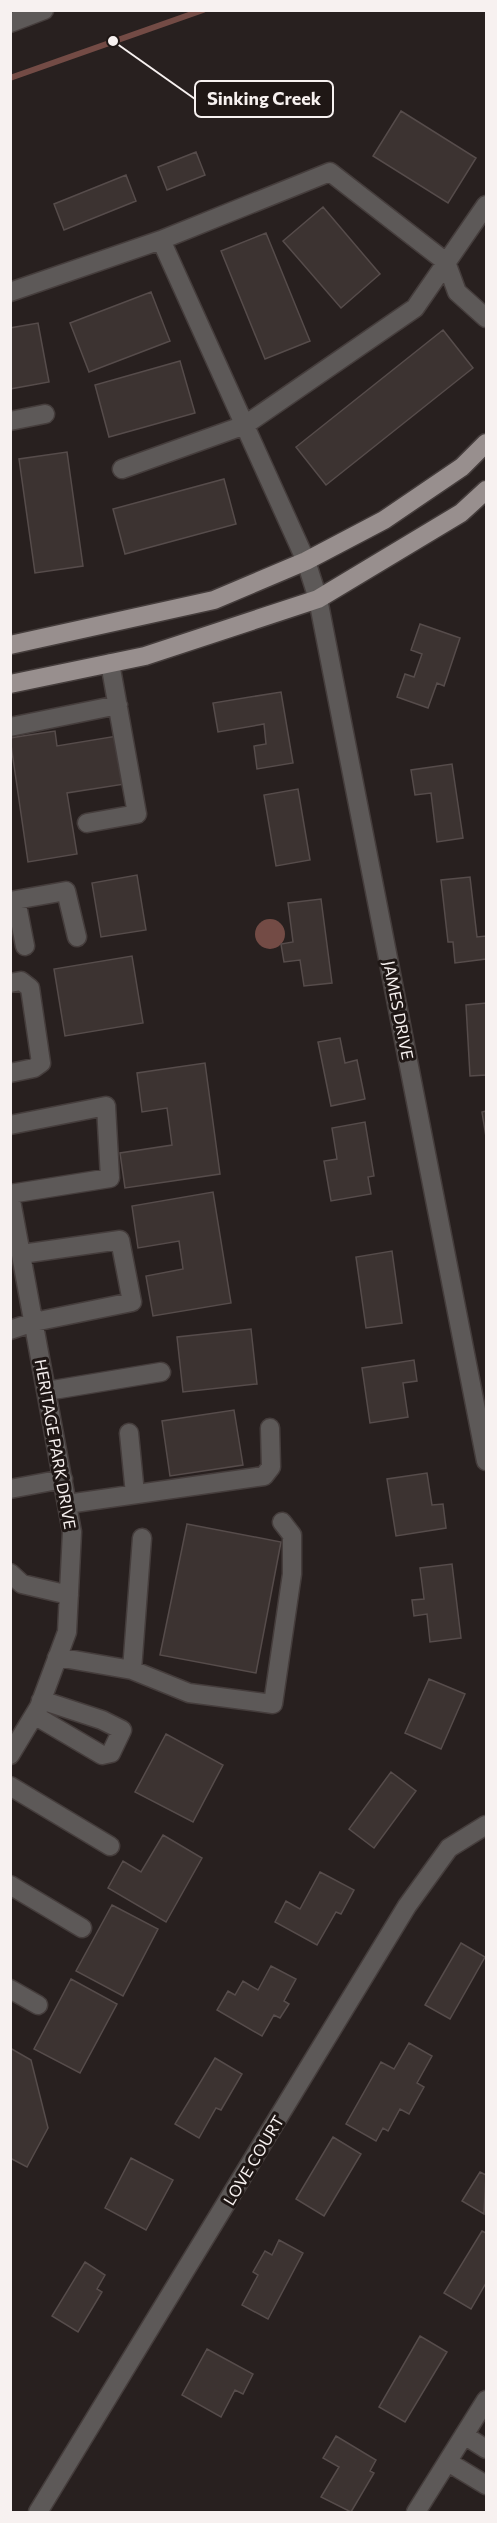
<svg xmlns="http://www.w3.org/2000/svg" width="497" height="2523" font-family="Commissioner,sans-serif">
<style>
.water{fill:#734b45}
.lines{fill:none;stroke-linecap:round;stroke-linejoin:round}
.stream{stroke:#734b45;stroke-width:6}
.building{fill:#3c3331;stroke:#564c4b;stroke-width:1.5}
.minor-casing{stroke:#453d3c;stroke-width:21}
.major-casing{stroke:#453d3c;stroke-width:21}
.minor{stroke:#5d5958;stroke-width:18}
.major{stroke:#988f8e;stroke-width:18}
.labels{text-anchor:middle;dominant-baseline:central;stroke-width:6;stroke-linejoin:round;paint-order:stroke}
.street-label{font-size:16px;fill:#f7f1f0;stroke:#1f1715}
.leader{fill:none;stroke:#f7f1f0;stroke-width:2}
.callout-dot{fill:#f7f1f0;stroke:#1f1715;stroke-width:2}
.callout{fill:#1f1715;stroke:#f7f1f0;stroke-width:2}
.callout-label{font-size:18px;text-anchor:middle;font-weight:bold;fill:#f7f1f0}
</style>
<rect width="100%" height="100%" fill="#28201f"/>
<path class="water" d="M255 934a15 15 0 1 1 30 0a15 15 0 1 1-30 0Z"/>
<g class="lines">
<path class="stream" d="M 10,78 L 203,10"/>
</g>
<path class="building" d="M 401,111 L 476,158 L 448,203 L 373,156 Z
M 196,152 L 205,175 L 167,190 L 158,167 Z
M 126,175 L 136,201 L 64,230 L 54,204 Z
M 323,207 L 380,274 L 341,308 L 283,241 Z
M 266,233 L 310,341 L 265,359 L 221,251 Z
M 151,292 L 170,341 L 89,372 L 70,323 Z
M 38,323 L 49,382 L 10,389 L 10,328 Z
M 443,330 L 473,368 L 326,485 L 296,447 Z
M 180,361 L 195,413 L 109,437 L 95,385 Z
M 67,452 L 83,566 L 35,573 L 19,459 Z
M 224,479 L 236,524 L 125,554 L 113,509 Z
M 420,624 L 460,638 L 444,686 L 437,683 L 428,708 L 397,697 L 405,674 L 414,677 L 422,654 L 411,650 Z
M 281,692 L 293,763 L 257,769 L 254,746 L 266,744 L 264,724 L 218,732 L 213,703 Z
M 55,731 L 57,746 L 117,736 L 125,784 L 67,793 L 77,854 L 28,862 L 10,738 Z
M 452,764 L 463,838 L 437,842 L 431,793 L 415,795 L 411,770 Z
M 298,789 L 310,860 L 276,866 L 264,795 Z
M 137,875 L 146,930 L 101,937 L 92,883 Z
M 470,877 L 477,937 L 486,936 L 486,959 L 455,963 L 453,942 L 448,942 L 441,880 Z
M 321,899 L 332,983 L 304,986 L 300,960 L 284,962 L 281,944 L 293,942 L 288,903 Z
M 132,956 L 143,1023 L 65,1036 L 54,969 Z
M 486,1003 L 486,1075 L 470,1076 L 466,1005 Z
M 340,1038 L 345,1063 L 357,1060 L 365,1099 L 331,1106 L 318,1042 Z
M 205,1063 L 220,1174 L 125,1188 L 120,1153 L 172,1145 L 167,1108 L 142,1112 L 137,1073 Z
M 486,1111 L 486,1137 L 482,1112 Z
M 365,1122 L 374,1176 L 368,1177 L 371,1194 L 331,1201 L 324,1161 L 337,1159 L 332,1128 Z
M 213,1192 L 231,1303 L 153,1316 L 146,1276 L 183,1269 L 179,1241 L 138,1248 L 132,1206 Z
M 392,1251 L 402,1323 L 366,1328 L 356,1257 Z
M 251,1329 L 257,1384 L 183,1392 L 177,1337 Z
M 414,1360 L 417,1381 L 403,1383 L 408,1417 L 370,1423 L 362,1368 Z
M 234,1410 L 243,1465 L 170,1476 L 162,1421 Z
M 427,1473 L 432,1505 L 443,1504 L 446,1528 L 396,1536 L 387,1479 Z
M 187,1524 L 281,1542 L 256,1673 L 160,1655 Z
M 452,1564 L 461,1638 L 430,1642 L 427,1614 L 414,1616 L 412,1600 L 424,1599 L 420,1568 Z
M 429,1679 L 465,1694 L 441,1749 L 405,1733 Z
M 166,1734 L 223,1765 L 193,1822 L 135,1792 Z
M 391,1772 L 416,1791 L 374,1848 L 349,1829 Z
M 163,1835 L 202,1858 L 166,1922 L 108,1888 L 123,1861 L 141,1872 Z
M 320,1872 L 354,1890 L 341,1914 L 336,1912 L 317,1945 L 275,1922 L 286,1901 L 300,1909 Z
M 112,1905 L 158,1929 L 123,1996 L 76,1971 Z
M 461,1943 L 485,1957 L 450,2019 L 425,2005 Z
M 271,1966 L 296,1979 L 284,2001 L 289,2004 L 280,2018 L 274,2015 L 262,2036 L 217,2010 L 228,1991 L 235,1995 L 243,1981 L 258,1990 Z
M 71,1979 L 117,2004 L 80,2073 L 34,2049 Z
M 409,2043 L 432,2056 L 417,2083 L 424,2087 L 409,2114 L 400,2109 L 388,2131 L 383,2128 L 376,2141 L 346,2124 L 381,2062 L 394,2069 Z
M 10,2048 L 31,2060 L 48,2128 L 27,2167 L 10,2158 Z
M 215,2058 L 242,2074 L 221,2110 L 216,2108 L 199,2138 L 175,2124 Z
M 333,2137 L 361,2154 L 324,2216 L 296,2199 Z
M 131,2158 L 173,2180 L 146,2230 L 105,2208 Z
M 480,2172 L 486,2175 L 484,2214 L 462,2201 Z
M 482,2231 L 486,2233 L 486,2283 L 471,2309 L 444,2293 Z
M 279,2240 L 303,2253 L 268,2319 L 242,2305 L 258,2275 L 253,2272 L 265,2251 L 272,2255 Z
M 85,2262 L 105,2275 L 97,2289 L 102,2292 L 78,2332 L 52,2316 Z
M 420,2336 L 447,2352 L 405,2422 L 379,2407 Z
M 207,2349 L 253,2374 L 243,2394 L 235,2390 L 221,2417 L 182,2395 Z
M 336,2436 L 376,2460 L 370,2471 L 374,2473 L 351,2512 L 321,2497 L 339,2467 L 323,2458 Z"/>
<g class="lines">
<defs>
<path id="minor" d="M 10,23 L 44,10
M 161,240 L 330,172 L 446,262 L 457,292 L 486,318
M 10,292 L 161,240 L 306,561 L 318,599 L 486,1461
M 10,421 L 45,414
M 122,469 L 245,425 L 415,308 L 486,205
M 10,727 L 118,705
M 87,823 L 137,814 L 110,663
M 16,900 L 25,946
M 10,901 L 66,891 L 77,937
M 10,983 L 21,981 L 30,988 L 41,1063 L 34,1068 L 10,1073
M 10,1125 L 106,1106 L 110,1178 L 10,1194
M 10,1195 L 72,1532 L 67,1632 L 39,1707 L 10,1755
M 10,1330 L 34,1322 L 132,1302 L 120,1240 L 22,1254
M 47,1391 L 161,1372
M 129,1433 L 135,1494
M 10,1489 L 63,1479
M 67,1504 L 264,1476 L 271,1467 L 270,1428
M 10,1573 L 22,1584 L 69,1595
M 57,1657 L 132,1670 L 189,1693 L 273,1704 L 292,1574 L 292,1535 L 282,1522
M 132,1670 L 142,1538
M 34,1715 L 102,1755 L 111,1753 L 122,1730 L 102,1720 L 41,1700
M 10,1786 L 110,1846
M 10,1885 L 82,1928
M 10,1989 L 38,2005
M 464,2435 L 486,2449
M 448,2462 L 486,2485
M 38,2512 L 407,1906 L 449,1848 L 486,1825
M 416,2512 L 486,2400"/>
<path id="major" d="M 10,645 L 214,600 L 306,561 L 384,520 L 462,467 L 486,443
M 10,684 L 145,656 L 318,599 L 461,513 L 486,490"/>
</defs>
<use href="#minor" class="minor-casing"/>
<use href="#major" class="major-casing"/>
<use href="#minor" class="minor"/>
<use href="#major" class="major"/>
</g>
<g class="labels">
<g class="street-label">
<text transform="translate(399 1010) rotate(79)">JAMES DRIVE</text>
<text transform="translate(56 1444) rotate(80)">HERITAGE PARK DRIVE</text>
<text transform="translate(253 2160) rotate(-59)">LOVE COURT</text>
</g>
</g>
<path class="leader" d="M113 41L195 99"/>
<circle class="callout-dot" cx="113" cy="41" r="6"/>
<rect class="callout" x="195" y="81" width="138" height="36" rx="6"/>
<g class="callout-label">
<text x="264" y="105">Sinking Creek</text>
</g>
<rect width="497" height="2523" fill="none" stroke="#f7f1f0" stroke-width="24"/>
</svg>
